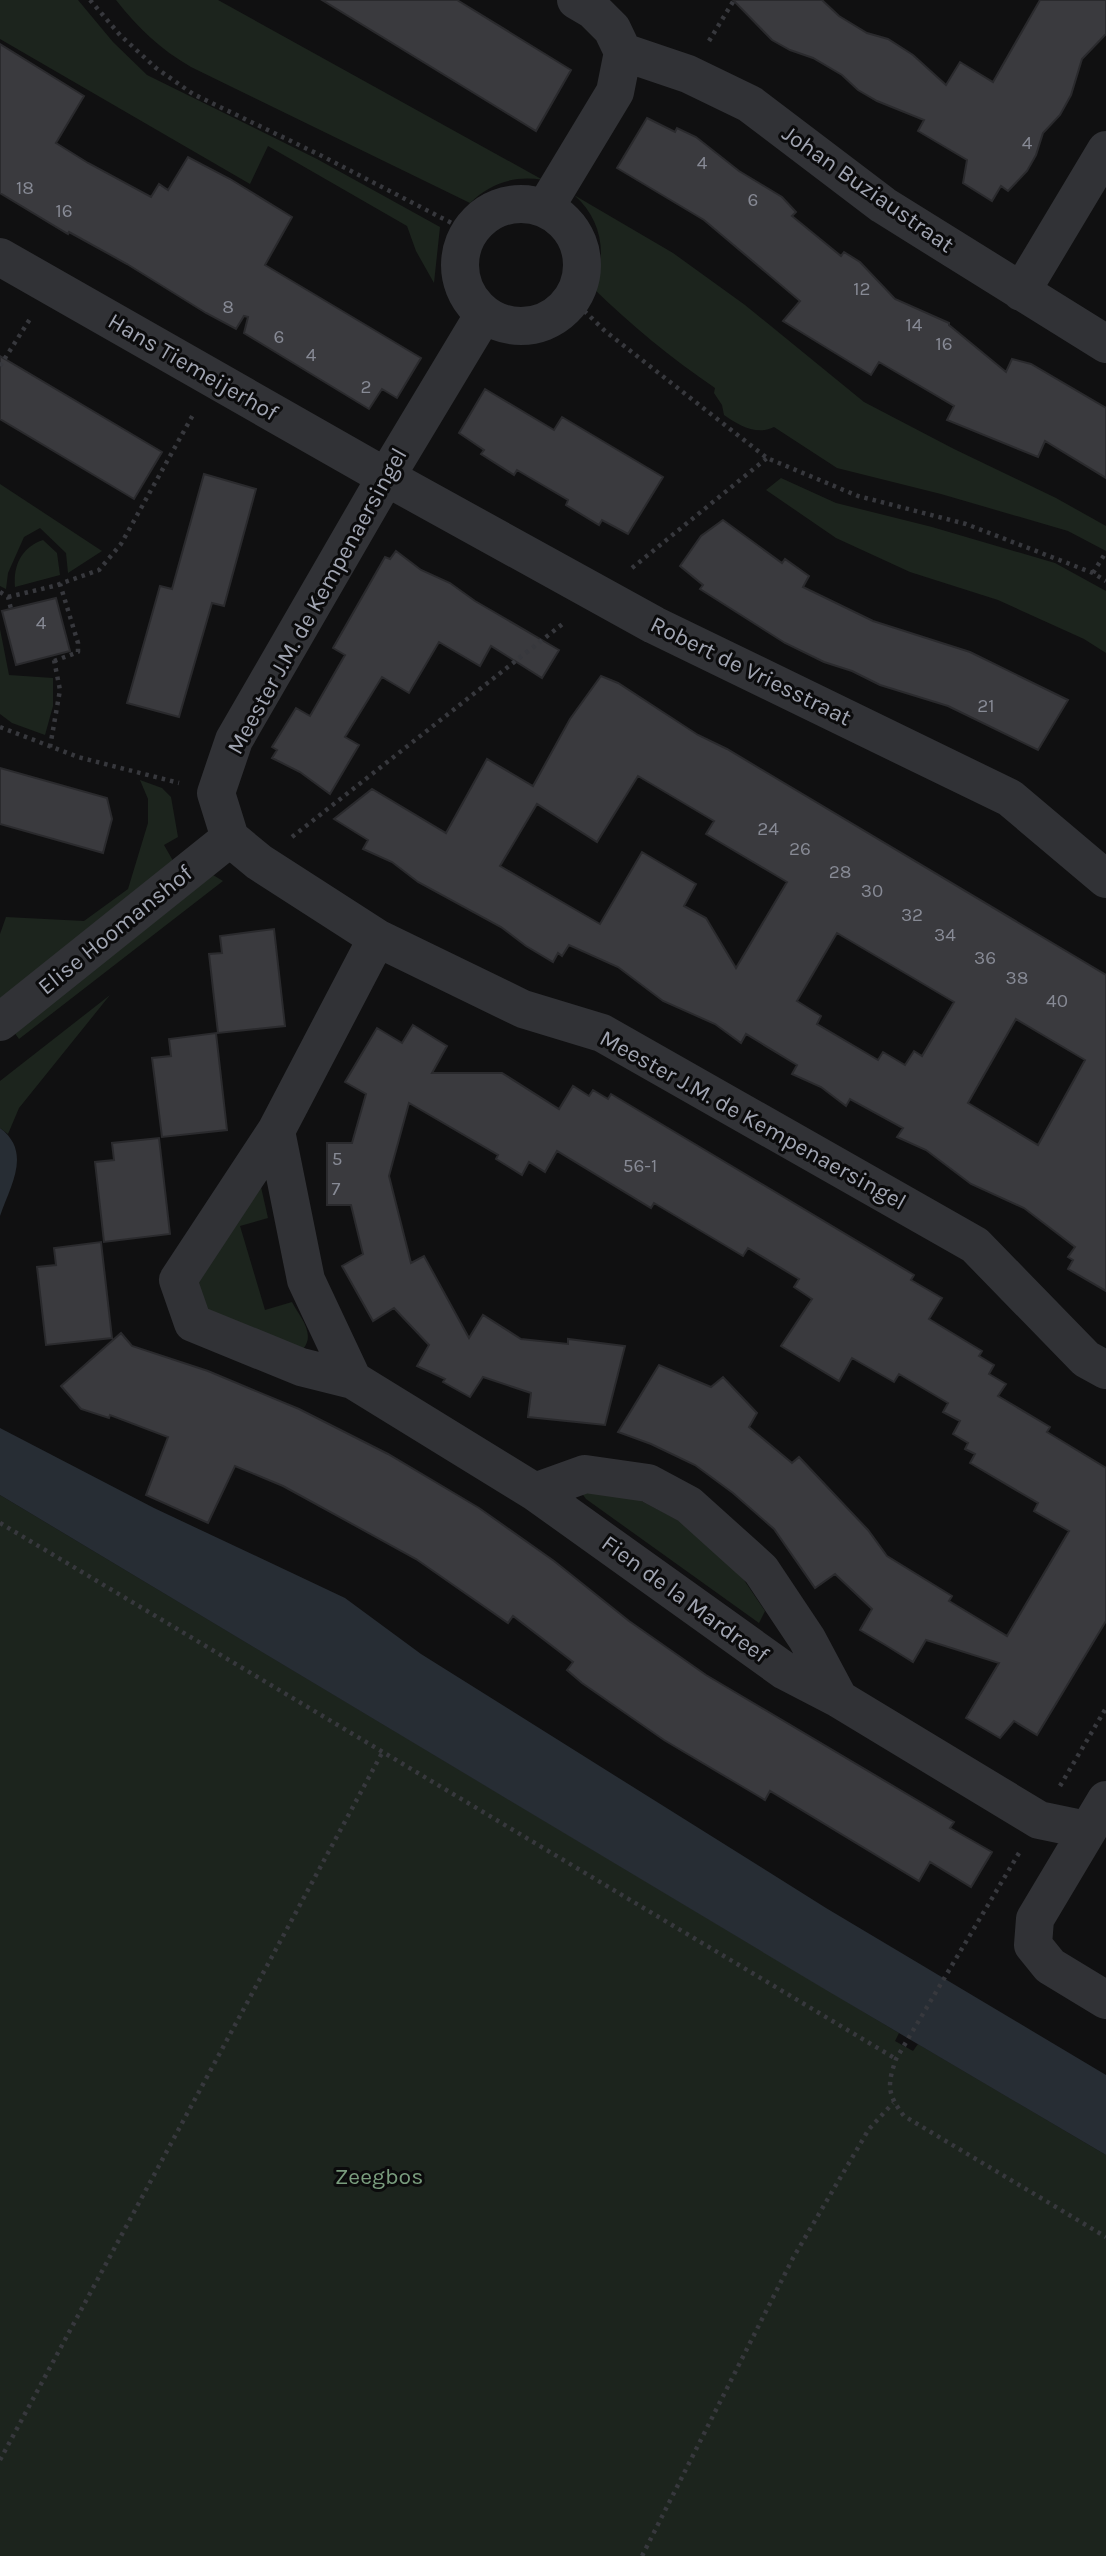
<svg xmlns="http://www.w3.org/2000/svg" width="1106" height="2556" font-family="Karla,sans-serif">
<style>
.green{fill:#1c241d}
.water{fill:#272d34}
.building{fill:#3a3a3e;stroke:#2a2a2d;stroke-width:2;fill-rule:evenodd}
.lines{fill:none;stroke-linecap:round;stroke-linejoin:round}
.path{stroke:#37383d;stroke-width:4.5;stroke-dasharray:3.5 5;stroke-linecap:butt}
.minor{stroke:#313236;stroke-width:38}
.labels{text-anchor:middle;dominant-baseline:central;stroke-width:6;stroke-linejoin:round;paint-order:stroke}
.number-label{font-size:19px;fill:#878a95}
.street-label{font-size:23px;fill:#a1a5b2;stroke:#0b0b0c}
.park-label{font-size:23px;fill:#799c7d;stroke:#0b0b0c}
</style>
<rect width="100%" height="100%" fill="#101011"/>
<path class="green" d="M 0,0 L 78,0 L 113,42 L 147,75 L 317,159 L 440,227 L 434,283 L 416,251 L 407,226 L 268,146 L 250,184 L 0,39 Z
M 116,0 L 218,0 L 543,180 C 515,175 490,183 470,203 L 191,67 C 160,49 138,28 116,0 Z
M 574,195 L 673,253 L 745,305 L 864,402 L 954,449 L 1056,498 L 1106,526 L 1106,551 L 1068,531 L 941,494 L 837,468 L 774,427 C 757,436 738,425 724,415 L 722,405 L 714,393 L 715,388 C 671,358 631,325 593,288 C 608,256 602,219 574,195 Z
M 781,478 L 836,503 L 932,527 L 1055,563 L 1106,591 L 1106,653 L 1084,639 L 998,600 L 910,572 L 836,538 L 766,490 Z
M 0,484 L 102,551 L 68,573 L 66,553 L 40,528 L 24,537 L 8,573 L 6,589 L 0,586 Z
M 43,540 L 57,553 L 60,575 L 15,587 C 13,565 22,547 43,540 Z
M 0,629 L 9,675 L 53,678 L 53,706 L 45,735 L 12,723 L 0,714 Z
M 140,780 L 162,788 L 171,797 L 178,837 L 164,845 L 176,866 L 0,1010 L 0,934 L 6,917 L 84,921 L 128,889 L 148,823 L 148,799 Z
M 208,872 L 223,881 L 19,1039 L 11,1028 Z
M 110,995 L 19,1108 L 8,1134 L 0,1128 L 0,1081 Z
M 261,1187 L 268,1218 L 240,1226 L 265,1310 L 292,1302 C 300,1317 316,1334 303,1349 L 204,1315 L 188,1279 Z
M 606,1482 L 698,1531 L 744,1580 L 765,1611 L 759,1623 L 586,1499 L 581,1492 Z
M 0,1495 L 899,2033 L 895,2041 L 913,2051 L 918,2044 L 1106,2155 L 1106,2556 L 0,2556 Z"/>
<path class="water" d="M 0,1128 C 32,1152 11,1184 0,1216 Z
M 0,1428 L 154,1508 L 345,1598 L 421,1654 L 826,1908 L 1106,2075 L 1106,2155 L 826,1990 L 0,1495 Z"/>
<path class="building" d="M 322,0 L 457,0 L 571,70 L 536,131 Z
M 733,0 L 822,0 L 839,16 L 867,33 L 888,39 L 913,55 L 946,85 L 960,62 L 993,82 L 1040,0 L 1106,0 L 1106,34 L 1082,59 L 1071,95 L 1060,115 L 1043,133 L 1036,155 L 1027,171 L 1008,191 L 1001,186 L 992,201 L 963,183 L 967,160 L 918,131 L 924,120 L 877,101 L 858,90 L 842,75 L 813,58 L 790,50 L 772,40 Z
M 0,44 L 84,96 L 56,143 L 88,163 L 151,197 L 159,184 L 168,190 L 188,157 L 230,179 L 292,217 L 265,265 L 421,358 L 397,398 L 382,389 L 369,409 L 244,333 L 248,317 L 244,316 L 236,329 L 206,313 L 127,264 L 69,232 L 68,234 L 0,193 Z
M 647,118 L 675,132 L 677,128 L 696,137 L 739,171 L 782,197 L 796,212 L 792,216 L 841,256 L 844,252 L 860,262 L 895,299 L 949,323 L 949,325 L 1006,372 L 1012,359 L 1031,364 L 1106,408 L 1106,478 L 1045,441 L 1038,457 L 947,420 L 954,406 L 879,362 L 871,375 L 783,321 L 800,301 L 704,220 L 617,168 Z
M 0,356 L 162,452 L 134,499 L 0,419 Z
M 485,389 L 554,430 L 562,417 L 663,477 L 628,534 L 602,520 L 599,525 L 566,505 L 568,500 L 517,470 L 514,475 L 481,454 L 484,450 L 459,433 Z
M 204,474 L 256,489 L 224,606 L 212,603 L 179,717 L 127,703 L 160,586 L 172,589 Z
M 723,520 L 782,563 L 785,559 L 809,576 L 803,587 L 873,621 L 970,652 L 1068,700 L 1038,750 L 948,706 L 880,685 L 852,671 L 824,662 L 785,643 L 700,589 L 703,585 L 680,566 L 701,536 Z
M 396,551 L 421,570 L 450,583 L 475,601 L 559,650 L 542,678 L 491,646 L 480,666 L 439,642 L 409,693 L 382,677 L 345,737 L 359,745 L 330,794 L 300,772 L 272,758 L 277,750 L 272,747 L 296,708 L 310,716 L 345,655 L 333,648 L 385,557 L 390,559 Z
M 56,598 L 70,651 L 16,665 L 2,611 Z
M 601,676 L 618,683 L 698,735 L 727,749 L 1106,975 L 1106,1291 L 1068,1269 L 1073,1260 L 1068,1257 L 1075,1247 L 1024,1208 L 971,1184 L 926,1150 L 897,1137 L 903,1128 L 850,1099 L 846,1106 L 821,1087 L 792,1074 L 797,1065 L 746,1034 L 741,1043 L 715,1024 L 663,1001 L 618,967 L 569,945 L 562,956 L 558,953 L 553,962 L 526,946 L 501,927 L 418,882 L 392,862 L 363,849 L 368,840 L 334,819 L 372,789 L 446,833 L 487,759 L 533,786 L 570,719 ZM 638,776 L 714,821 L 706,834 L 787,882 L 736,968 L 706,918 L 684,906 L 696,884 L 642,852 L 600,924 L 500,866 L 537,804 L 597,842 ZM 837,933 L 954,1002 L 922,1056 L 914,1051 L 905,1065 L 883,1052 L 878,1060 L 817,1024 L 821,1016 L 797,1001 ZM 1016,1019 L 1085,1060 L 1038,1145 L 968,1103 Z
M 0,768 L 107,798 L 112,819 L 103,853 L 0,824 Z
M 274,929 L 285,1026 L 218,1033 L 209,954 L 222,953 L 220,936 Z
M 413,1025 L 447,1046 L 432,1073 L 502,1073 L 559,1109 L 573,1086 L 589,1096 L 593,1090 L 608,1099 L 611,1094 L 914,1275 L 911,1280 L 942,1298 L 929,1319 L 982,1351 L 979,1356 L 994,1365 L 989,1374 L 1006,1384 L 998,1396 L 1050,1427 L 1047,1432 L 1106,1468 L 1106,1621 L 1037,1735 L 1014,1721 L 1000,1738 L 966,1718 L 999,1663 L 926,1640 L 913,1662 L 887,1646 L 860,1630 L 872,1609 L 835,1574 L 815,1588 L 774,1529 L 733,1493 L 695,1465 L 651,1444 L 618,1432 L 659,1365 L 711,1387 L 723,1377 L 757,1413 L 749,1427 L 792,1463 L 799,1457 L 868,1530 L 887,1556 L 952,1596 L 949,1601 L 1007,1636 L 1069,1531 L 1034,1511 L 1038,1503 L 970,1463 L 975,1454 L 965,1449 L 968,1443 L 953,1434 L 960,1421 L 943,1412 L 948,1403 L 899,1374 L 894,1382 L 852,1358 L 839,1381 L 781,1346 L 812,1299 L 794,1287 L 799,1279 L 748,1248 L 743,1256 L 654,1203 L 651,1208 L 557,1151 L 545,1172 L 529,1162 L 522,1175 L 496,1159 L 498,1155 L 409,1103 L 389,1176 L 411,1263 L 424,1256 L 469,1338 L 483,1315 L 521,1339 L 568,1344 L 568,1339 L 625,1346 L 605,1425 L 528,1417 L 531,1393 L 483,1377 L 470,1397 L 443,1382 L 445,1379 L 417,1366 L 429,1345 L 394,1308 L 373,1321 L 342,1266 L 363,1254 L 351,1205 L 327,1205 L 327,1143 L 352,1143 L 366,1094 L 345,1082 L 377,1028 L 402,1043 Z
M 216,1033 L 227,1130 L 162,1137 L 152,1058 L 171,1056 L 169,1039 Z
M 159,1138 L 170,1234 L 104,1242 L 95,1162 L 114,1160 L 112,1143 Z
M 101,1242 L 112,1338 L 46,1345 L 37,1267 L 56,1265 L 54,1248 Z
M 121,1333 L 132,1346 L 208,1371 L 299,1409 L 388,1454 L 479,1508 L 554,1561 L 629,1621 L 706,1675 L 954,1822 L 950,1828 L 992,1852 L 971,1887 L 930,1862 L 919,1881 L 770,1791 L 765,1800 L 733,1781 L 664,1740 L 582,1683 L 567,1670 L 573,1662 L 513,1616 L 508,1623 L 416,1559 L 283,1486 L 235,1466 L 208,1523 L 146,1495 L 168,1437 L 110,1415 L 109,1418 L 81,1409 L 61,1386 Z"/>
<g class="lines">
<path class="path" d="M 90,0 L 120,35 L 156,68 L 193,94 L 322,156 L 469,232
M 709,41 L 734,0
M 572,299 L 605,331 L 767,458 L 858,496 L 966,524 L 1093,573 L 1106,581
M 0,366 L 30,319
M 632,568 L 767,458
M 1093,573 L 1106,552
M 0,592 L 8,597 L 11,609
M 8,597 L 54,586 L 99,570 L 121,544 L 194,413
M 54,661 L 78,652 L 78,643 L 60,584
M 0,727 L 78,757 L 179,783
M 50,747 L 60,690 L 53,655
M 292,837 L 565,622
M 0,1523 L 896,2059
M 1060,1786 L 1106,1708
M 1019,1853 L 896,2059 C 887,2085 887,2094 904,2116 L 1106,2237
M 0,2460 L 382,1753
M 642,2556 L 793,2258 L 869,2129 L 893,2103"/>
<path class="minor" d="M 623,52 L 688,74 L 750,104 L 883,205 L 1106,344
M460 265a61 61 0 1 1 122 0a61 61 0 1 1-122 0Z
M 545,208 L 615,92 L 623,52 L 612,29 L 593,10 L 576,0
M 0,257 L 386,477 L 654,625 L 1010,798 L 1106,879
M 1021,292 L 1106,150
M 484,314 L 386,477 L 234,740 L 216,793 L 230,838 L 259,862 L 377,938 L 523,1009 L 602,1033 L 975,1245 L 1086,1359 L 1106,1370
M 377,938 L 276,1131 L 178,1280 L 193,1323 L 301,1367 L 353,1380 L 535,1492 L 785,1671 L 839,1699 L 1039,1820 L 1087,1830
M 0,1022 L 230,838
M 276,1131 L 306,1280 L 353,1380
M 535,1492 L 585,1474 L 648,1483 L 689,1505 L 761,1570 L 807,1639 L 839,1699
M 1106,1800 L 1035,1919 L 1033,1945 L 1050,1966 L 1106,2000"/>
</g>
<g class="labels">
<g class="number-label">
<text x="1027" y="143">4</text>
<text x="702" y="163">4</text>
<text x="25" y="188">18</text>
<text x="753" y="200">6</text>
<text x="64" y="211">16</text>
<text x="862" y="289">12</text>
<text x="228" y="307">8</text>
<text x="914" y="325">14</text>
<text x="279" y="337">6</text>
<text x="944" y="344">16</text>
<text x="311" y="355">4</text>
<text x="366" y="387">2</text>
<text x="41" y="623">4</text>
<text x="986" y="706">21</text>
<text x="768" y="829">24</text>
<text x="800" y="849">26</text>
<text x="840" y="872">28</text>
<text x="872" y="891">30</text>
<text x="912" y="915">32</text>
<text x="945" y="935">34</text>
<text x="985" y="958">36</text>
<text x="1017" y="978">38</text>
<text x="1057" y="1001">40</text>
<text x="337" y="1159">5</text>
<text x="640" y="1166">56-1</text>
<text x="336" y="1189">7</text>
</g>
<g class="street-label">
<text transform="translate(868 189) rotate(35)">Johan Buziaustraat</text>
<text transform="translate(193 367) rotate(30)">Hans Tiemeijerhof</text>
<text transform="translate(317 601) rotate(-61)">Meester J.M. de Kempenaersingel</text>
<text transform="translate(751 671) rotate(26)">Robert de Vriesstraat</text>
<text transform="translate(115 930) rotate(-39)">Elise Hoomanshof</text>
<text transform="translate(753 1120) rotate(29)">Meester J.M. de Kempenaersingel</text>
<text transform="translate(685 1599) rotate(36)">Fien de la Mardreef</text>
</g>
<g class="park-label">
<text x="379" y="2176">Zeegbos</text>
</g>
</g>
</svg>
